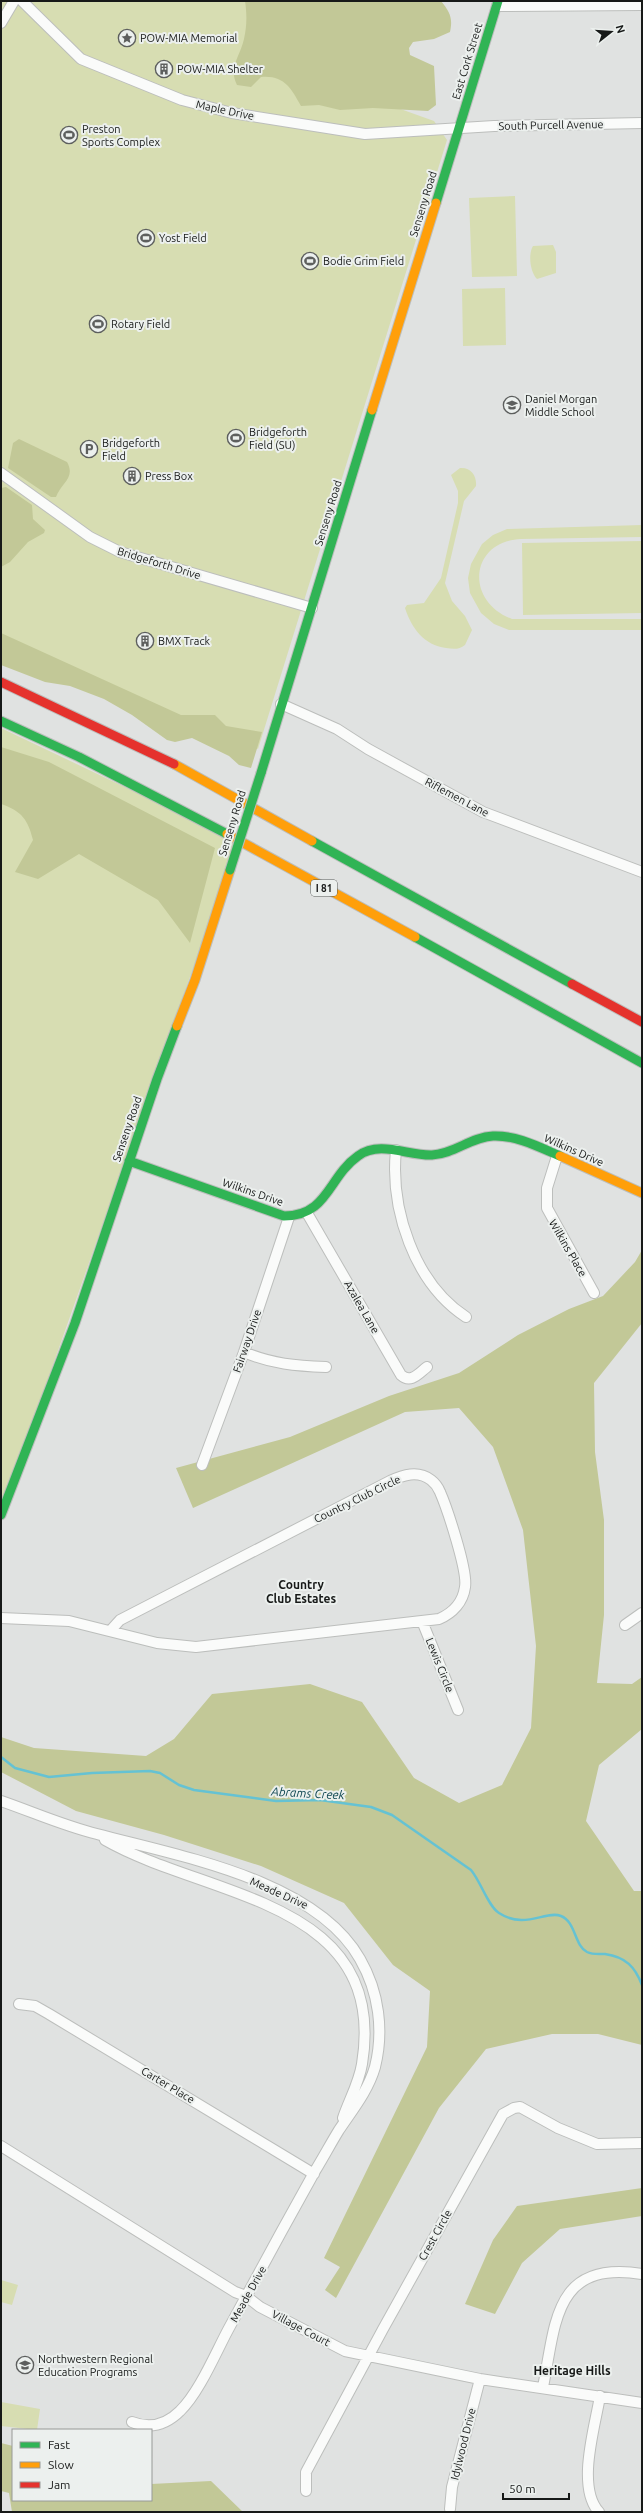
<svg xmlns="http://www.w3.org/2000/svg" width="643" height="2513" font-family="Ubuntu,sans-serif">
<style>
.green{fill:#d7ddb2}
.forest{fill:#c2c897}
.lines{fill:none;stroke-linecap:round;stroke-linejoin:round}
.stream{stroke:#65c2d3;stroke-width:2.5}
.street-casing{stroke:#bcbebc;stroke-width:12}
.fast-casing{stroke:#bcbebc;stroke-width:11}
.slow-casing{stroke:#bcbebc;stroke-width:11}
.jam-casing{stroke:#bcbebc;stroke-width:11}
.street{stroke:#fafbfa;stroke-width:10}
.fast{stroke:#30b455;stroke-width:9}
.slow{stroke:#ff9f0a;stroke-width:9}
.jam{stroke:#e5322d;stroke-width:9}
.fast-bridge-casing{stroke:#bcbebc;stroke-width:11;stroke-linecap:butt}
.fast-bridge{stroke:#30b455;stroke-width:9}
.labels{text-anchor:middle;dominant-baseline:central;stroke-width:4;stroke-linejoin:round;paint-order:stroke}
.shield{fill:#ecf0ee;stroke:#575a58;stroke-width:1}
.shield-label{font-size:10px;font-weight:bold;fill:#171918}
.poi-label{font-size:11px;fill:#171918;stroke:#ecf0ee;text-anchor:start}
.street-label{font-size:11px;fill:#171918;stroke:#ecf0ee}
.neighbourhood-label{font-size:12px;font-weight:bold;fill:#171918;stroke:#ecf0ee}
.water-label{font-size:12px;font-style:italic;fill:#0f4751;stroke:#ecf0ee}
</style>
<rect width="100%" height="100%" fill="#e0e2e1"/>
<path class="green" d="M 1,1 L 291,1 L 283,67 L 434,121 L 447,140 L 258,749 L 1,638 Z
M 515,196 L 517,276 L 472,277 L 469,198 Z
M 553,245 L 556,252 L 556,273 L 537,279 C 530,272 528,254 533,246 Z
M 505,288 L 506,345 L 463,346 L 462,289 Z
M 460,468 C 471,467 477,476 476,486 L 464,501 L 445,583 L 452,601 L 465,616 L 472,630 L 465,645 C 459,650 453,649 446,648 C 424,645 412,629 405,608 L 407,605 L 424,603 L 441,578 L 458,503 L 458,491 L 451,475 Z
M 642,525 L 642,537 L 521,539 C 470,541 464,601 512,619 L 642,619 L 642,630 L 509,630 L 494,624 L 481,613 L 470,593 L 468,578 L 471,564 L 482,544 L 493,535 L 507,529 Z
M 642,541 L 642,613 L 523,615 L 522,543 Z
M 1,728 L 238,841 L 1,1512 Z
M 1,2280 L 18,2285 L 12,2305 L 1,2302 Z
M 1,2402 L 40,2409 L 37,2430 L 1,2426 Z"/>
<path class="forest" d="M 245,1 L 441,1 C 450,12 453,18 450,32 L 434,39 L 413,42 L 409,48 L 410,55 L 434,66 L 436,105 L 428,111 L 373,108 L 340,110 L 319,105 L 301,106 C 291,88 284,75 261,77 L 251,87 L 237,85 C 228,67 240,57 244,39 C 247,26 247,14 245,1 Z
M 19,439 L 67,462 C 76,478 61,483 56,497 L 51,497 L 8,468 L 13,443 Z
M 6,487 L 32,505 L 33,519 L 45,530 L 44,533 L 28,542 L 10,562 L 1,567 L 1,488 Z
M 1,633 L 181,715 L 215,715 L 226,726 L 262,732 L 251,768 L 239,765 L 229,756 L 192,738 L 175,742 L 167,740 L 132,715 L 104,699 L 70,686 L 45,682 L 1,665 Z
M 1,747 L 49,762 L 215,848 L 190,943 L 158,900 L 79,854 L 38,879 L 15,872 L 33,840 C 28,820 22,811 1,804 Z
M 642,1250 L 642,1323 L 594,1383 L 595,1452 L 604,1520 L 604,1615 L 597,1683 L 632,1684 L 642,1677 L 642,1729 L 599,1765 L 586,1821 L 634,1891 L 642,1891 L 642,2045 L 598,2034 L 552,2034 L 486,2049 L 439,2108 L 336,2298 L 325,2290 L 340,2267 L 324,2258 L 427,2047 L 430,1991 L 393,1965 L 344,1903 L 261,1866 L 164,1835 L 76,1811 L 1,1772 L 1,1737 L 34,1748 L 146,1756 L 174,1739 L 212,1694 L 310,1684 L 362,1702 L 414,1778 L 459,1803 L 502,1785 L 531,1728 L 536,1646 L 523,1530 L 493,1447 L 459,1408 L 405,1412 L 193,1508 L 176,1468 L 290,1437 L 389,1396 L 459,1373 L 518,1335 L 569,1309 L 603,1296 L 635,1262 Z
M 642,2188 L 642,2216 L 560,2229 L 522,2263 L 495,2314 L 465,2304 L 493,2240 L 517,2206 Z
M 1,2443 L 13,2446 L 13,2500 L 151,2500 L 151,2484 L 211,2481 L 243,2512 L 12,2512 L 9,2493 L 1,2491 Z"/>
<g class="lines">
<path class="stream" d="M 1,1757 L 15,1768 L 49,1777 L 92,1773 L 150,1771 L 160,1773 L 179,1785 L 194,1790 L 276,1801 L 320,1800 L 371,1807 L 392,1815 L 471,1870 C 481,1882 488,1906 499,1913 C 525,1930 546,1910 561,1916 C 576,1922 574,1945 587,1952 C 593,1955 600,1954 605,1954 C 626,1957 635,1967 642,1985"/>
<defs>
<path id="street" d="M 22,1 L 81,59 L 182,100 L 232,113 L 365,134 L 494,126 L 642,123
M 497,6 L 642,5
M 1,23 L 14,1
M 1,473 L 90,537 L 120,552 L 312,608
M 281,704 L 337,729 L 368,749 L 483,812 L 642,872
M 396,1150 C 390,1209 414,1283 466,1317
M 557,1156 L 547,1188 L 547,1208 L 594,1293
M 307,1213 L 401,1375 C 411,1384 419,1373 427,1367
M 244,1352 C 271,1364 297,1366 326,1367
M 202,1465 L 244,1352 L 289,1217
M 1,1618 L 69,1621 L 157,1643 L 196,1647 L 439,1619 C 453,1613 463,1602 465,1587 C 468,1571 447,1508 440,1492 C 438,1487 435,1483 431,1480 C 418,1470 403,1475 390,1481 L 120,1620 L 110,1631
M 422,1621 L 458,1710
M 625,1625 L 642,1613
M 1,1801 C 33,1812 64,1826 97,1834 C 179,1856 316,1880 360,1959 C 379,1992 384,2031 375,2067 C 368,2091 353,2109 339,2130 C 331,2143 323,2158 315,2171 C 286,2223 257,2276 229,2328 C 216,2352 199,2393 180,2411 C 166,2425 150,2429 132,2422
M 105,1840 C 206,1898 389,1899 362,2064 C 359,2083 349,2100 343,2118
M 19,2004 L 35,2006 L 49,2014 L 314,2174
M 1,2146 L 235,2292 L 246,2296 L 260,2307 L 345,2351 L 480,2379 L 642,2403
M 543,2387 C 556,2322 554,2260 642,2274
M 306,2491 L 306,2472 L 383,2329 L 503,2114 L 514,2108 L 520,2107 L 558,2128 L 597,2144 L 642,2143
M 450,2509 L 452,2487 L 480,2379
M 599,2512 C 576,2487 595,2427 600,2396"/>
<path id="fast" d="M 436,203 L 498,1
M 1,721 L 79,757 L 227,834
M 261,773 L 372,410
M 312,841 L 572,984
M 415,937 L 642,1063
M 129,1161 L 284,1216 C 328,1216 328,1177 358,1156 C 380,1140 408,1156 432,1155 C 454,1154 471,1137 493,1136 C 516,1135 539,1147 560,1156
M 1,1515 L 75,1323 L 157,1079 L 177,1026"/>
<path id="slow" d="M 372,410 L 436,203
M 174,764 L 312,841
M 227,834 L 415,937
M 177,1026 L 195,980 L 230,870
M 560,1156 L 642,1193"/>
<path id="jam" d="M 1,682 L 174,764
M 572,984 L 642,1022"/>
</defs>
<use href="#street" class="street-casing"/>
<use href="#fast" class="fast-casing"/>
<use href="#slow" class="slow-casing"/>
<use href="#jam" class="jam-casing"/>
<use href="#street" class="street"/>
<use href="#fast" class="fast"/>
<use href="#slow" class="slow"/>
<use href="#jam" class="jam"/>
<defs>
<path id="fast-bridge" d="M 230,870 L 261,773"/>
</defs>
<use href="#fast-bridge" class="fast-bridge-casing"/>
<use href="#fast-bridge" class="fast-bridge"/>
</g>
<defs>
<symbol id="sight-ring" viewBox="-11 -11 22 22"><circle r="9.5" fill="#ecf0ee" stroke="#5d5f5e" stroke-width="1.5"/><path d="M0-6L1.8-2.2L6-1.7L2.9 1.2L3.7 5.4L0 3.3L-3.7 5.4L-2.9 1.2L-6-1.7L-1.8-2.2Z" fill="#5d5f5e"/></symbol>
<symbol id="building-ring" viewBox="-11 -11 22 22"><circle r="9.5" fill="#ecf0ee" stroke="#5d5f5e" stroke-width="1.5"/><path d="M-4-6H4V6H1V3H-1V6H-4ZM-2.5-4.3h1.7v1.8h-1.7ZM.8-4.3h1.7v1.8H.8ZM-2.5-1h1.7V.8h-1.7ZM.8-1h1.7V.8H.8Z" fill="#5d5f5e"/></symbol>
<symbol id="stadium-ring" viewBox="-11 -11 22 22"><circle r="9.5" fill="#ecf0ee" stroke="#5d5f5e" stroke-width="1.5"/><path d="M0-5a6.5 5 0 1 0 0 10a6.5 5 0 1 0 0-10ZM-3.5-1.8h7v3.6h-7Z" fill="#5d5f5e"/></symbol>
<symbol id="school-ring" viewBox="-11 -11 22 22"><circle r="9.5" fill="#ecf0ee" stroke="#5d5f5e" stroke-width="1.5"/><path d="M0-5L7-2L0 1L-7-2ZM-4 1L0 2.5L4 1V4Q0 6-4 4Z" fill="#5d5f5e"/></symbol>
<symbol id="parking-ring" viewBox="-11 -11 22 22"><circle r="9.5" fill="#ecf0ee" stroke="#5d5f5e" stroke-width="1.5"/><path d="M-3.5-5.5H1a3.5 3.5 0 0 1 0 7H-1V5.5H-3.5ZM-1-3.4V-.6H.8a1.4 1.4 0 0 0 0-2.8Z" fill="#5d5f5e"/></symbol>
</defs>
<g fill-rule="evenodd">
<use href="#sight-ring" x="117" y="28" width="20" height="20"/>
<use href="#building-ring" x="154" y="59" width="20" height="20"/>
<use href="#stadium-ring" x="59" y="125" width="20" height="20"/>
<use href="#stadium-ring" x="136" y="228" width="20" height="20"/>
<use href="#stadium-ring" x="300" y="251" width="20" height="20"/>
<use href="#stadium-ring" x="88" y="314" width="20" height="20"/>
<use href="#school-ring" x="502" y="395" width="20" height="20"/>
<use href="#stadium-ring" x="226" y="428" width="20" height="20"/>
<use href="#parking-ring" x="79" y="439" width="20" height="20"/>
<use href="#building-ring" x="122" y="466" width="20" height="20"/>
<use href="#building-ring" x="135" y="631" width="20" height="20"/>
<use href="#school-ring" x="15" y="2355" width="20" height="20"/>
</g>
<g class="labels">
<rect class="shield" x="311" y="880" width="26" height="16" rx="3"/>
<g class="shield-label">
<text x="324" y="888">I 81</text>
</g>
<g class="poi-label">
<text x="140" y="38">POW-MIA Memorial</text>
<text x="177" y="69">POW-MIA Shelter</text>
<text x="82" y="129">Preston<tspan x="82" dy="13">Sports Complex</tspan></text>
<text x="159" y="238">Yost Field</text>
<text x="323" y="261">Bodie Grim Field</text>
<text x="111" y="324">Rotary Field</text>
<text x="525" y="399">Daniel Morgan<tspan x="525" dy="13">Middle School</tspan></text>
<text x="249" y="432">Bridgeforth<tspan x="249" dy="13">Field (SU)</tspan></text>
<text x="102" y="443">Bridgeforth<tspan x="102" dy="13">Field</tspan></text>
<text x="145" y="476">Press Box</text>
<text x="158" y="641">BMX Track</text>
<text x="38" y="2359">Northwestern Regional<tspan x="38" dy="13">Education Programs</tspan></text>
</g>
<g class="street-label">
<text transform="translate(467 61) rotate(-73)">East Cork Street</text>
<text transform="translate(225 110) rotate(12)">Maple Drive</text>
<text transform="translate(551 125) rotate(-1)">South Purcell Avenue</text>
<text transform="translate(423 204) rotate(-73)">Senseny Road</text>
<text transform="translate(328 513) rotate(-73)">Senseny Road</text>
<text transform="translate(159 563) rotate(17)">Bridgeforth Drive</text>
<text transform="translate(457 797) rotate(28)">Riflemen Lane</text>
<text transform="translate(232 823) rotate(-73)">Senseny Road</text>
<text transform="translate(127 1129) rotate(-71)">Senseny Road</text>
<text transform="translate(574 1150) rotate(24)">Wilkins Drive</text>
<text transform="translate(253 1192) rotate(19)">Wilkins Drive</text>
<text transform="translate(568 1248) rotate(60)">Wilkins Place</text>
<text transform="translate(362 1307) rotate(60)">Azalea Lane</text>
<text transform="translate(247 1341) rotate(-71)">Fairway Drive</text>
<text transform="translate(357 1499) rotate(-26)">Country Club Circle</text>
<text transform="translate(440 1665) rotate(68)">Lewis Circle</text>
<text transform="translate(279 1893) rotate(24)">Meade Drive</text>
<text transform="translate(168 2085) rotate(31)">Carter Place</text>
<text transform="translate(435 2235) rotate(-61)">Crest Circle</text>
<text transform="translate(248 2294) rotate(-61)">Meade Drive</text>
<text transform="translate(301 2328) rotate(28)">Village Court</text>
<text transform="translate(463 2444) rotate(-76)">Idylwood Drive</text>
</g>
<g class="neighbourhood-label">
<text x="301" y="1584">Country<tspan x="301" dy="14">Club Estates</tspan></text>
<text x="572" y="2370">Heritage Hills</text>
</g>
<g class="water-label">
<text transform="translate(308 1793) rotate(3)">Abrams Creek</text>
</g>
</g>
<rect width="643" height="2513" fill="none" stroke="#171918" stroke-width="4"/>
<rect x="12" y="2429" width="140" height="72" fill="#ecf0ee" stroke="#979a98"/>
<rect x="20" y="2442" width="20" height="6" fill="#30b455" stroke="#979a98"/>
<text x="48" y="2449" font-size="12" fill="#171918">Fast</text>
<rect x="20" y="2462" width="20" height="6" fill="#ff9f0a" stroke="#979a98"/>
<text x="48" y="2469" font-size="12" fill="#171918">Slow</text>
<rect x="20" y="2482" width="20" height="6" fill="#e5322d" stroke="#979a98"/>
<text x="48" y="2489" font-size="12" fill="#171918">Jam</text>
<g transform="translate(611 32) rotate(73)" stroke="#ecf0ee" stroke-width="3" paint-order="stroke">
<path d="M0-3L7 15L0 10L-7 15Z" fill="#171918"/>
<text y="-6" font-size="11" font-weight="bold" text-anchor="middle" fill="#171918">N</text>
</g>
<path d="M503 2493v6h66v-6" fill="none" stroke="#171918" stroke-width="2"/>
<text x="509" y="2493" font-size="12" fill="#171918" stroke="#ecf0ee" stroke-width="3" paint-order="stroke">50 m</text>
</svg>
